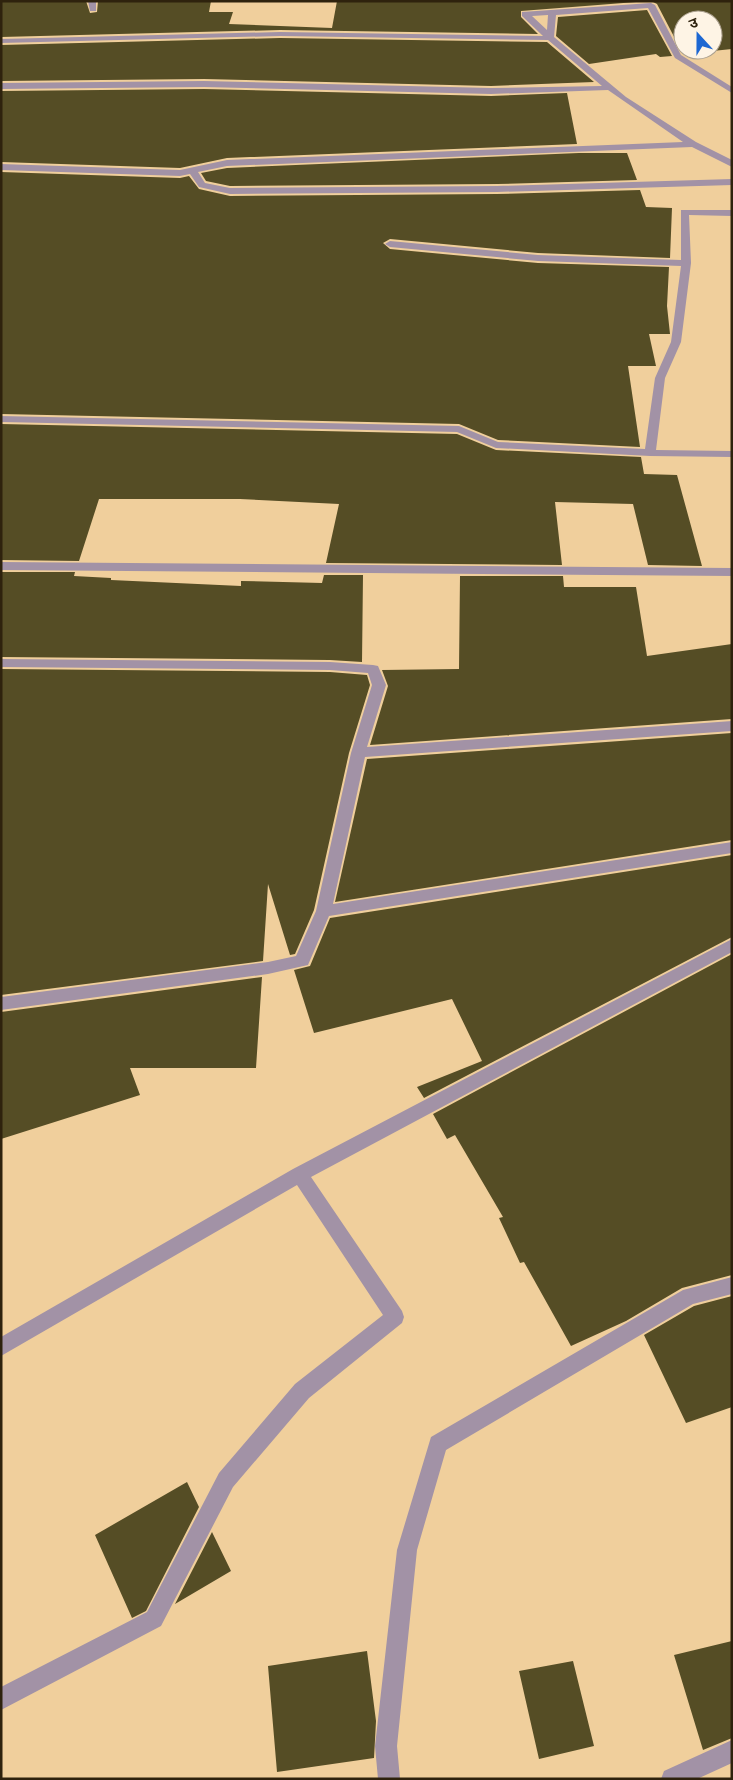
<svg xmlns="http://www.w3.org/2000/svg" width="733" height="1780" font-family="'Open Sans','Noto Sans Devanagari',sans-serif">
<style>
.building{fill:#554d25;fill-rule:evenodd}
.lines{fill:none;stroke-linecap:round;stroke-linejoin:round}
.minor{fill:#a292a6;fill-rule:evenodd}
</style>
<rect width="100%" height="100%" fill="#f0cf9c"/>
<path class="building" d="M 1,1 L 86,1 L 90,13 L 97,12 L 98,1 L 211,1 L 209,12 L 233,12 L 229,24 L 332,28 L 337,1 L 649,1 L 521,11 L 521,17 L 538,34 L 280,30 L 1,37 Z
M 651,1 L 732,1 L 732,49 L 683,54 L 657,4 ZM 683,20 L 713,20 L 713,50 L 683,50 Z
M 647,10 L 672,56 L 660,57 L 656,54 L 589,64 L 556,36 L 558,17 Z
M 280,38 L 547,42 L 594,82 L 491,86 L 204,79 L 1,81 L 1,45 Z
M 204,89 L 491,96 L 567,93 L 577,144 L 227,158 L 180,168 L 1,162 L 1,91 Z
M 579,153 L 627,153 L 637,180 L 497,184 L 230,186 L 206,181 L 201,173 L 227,168 Z
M 1,172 L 180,178 L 189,176 L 199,189 L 230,196 L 497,194 L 640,190 L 646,207 L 672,208 L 670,258 L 538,253 L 390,239 L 383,243 L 390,249 L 538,263 L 669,267 L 667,306 L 670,334 L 649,334 L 656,366 L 628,366 L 640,447 L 498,440 L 459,424 L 1,414 Z
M 1,424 L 457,434 L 496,450 L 641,457 L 644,474 L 677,475 L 702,566 L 648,565 L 633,504 L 555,502 L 562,565 L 326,563 L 339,504 L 240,499 L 99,499 L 79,561 L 1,560 Z
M 1,572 L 75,572 L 74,576 L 111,578 L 111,580 L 241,586 L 241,581 L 322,583 L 324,575 L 363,575 L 362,662 L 330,660 L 1,657 Z
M 460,576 L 563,576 L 564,587 L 636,587 L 647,656 L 732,644 L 732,719 L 370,745 L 388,686 L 382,670 L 459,669 Z
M 1,669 L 330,672 L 367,675 L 370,685 L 349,753 L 314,910 L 295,954 L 290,955 L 268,884 L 263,961 L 1,995 Z
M 732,733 L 732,840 L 335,902 L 367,759 Z
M 732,855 L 732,937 L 424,1098 L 417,1087 L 482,1061 L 452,999 L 314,1033 L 294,970 L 310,966 L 330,918 Z
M 732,954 L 732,1275 L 682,1288 L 626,1321 L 571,1346 L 524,1262 L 520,1263 L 499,1218 L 503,1217 L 455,1135 L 447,1139 L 433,1114 Z
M 262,977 L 256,1068 L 130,1068 L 140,1095 L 1,1139 L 1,1012 Z
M 732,1296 L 732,1407 L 686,1423 L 644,1335 L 694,1306 Z
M 187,1482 L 199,1507 L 146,1611 L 132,1618 L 95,1535 Z
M 212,1532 L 231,1571 L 175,1604 Z
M 732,1641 L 732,1738 L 703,1750 L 674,1655 Z
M 367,1651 L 376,1721 L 374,1758 L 277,1772 L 268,1666 Z
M 573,1661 L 594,1746 L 539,1759 L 519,1671 Z"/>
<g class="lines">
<path class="minor" d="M 88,1 L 96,1 L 96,11 L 90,11 Z
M 651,3 L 655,5 L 681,55 L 732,87 L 732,93 L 675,58 L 648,8 L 556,15 L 554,37 L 626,97 L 696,142 L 732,160 L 732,167 L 692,147 L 227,166 L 198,172 L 205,183 L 230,188 L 497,186 L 732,179 L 732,185 L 497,192 L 230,194 L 199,187 L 190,174 L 180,176 L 1,170 L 1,164 L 180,170 L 227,160 L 683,142 L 608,90 L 491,94 L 204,87 L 1,89 L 1,83 L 204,81 L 491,88 L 602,86 L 548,40 L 280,36 L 1,43 L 1,39 L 280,32 L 543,36 L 522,16 L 522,12 ZM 548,15 L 547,30 L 532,16 Z
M 681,210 L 732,210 L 732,216 L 689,215 L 691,263 L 681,342 L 665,378 L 656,450 L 732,451 L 732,457 L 650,456 L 496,448 L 457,432 L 1,422 L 1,416 L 459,426 L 498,442 L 645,449 L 655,378 L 671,342 L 681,266 L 538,261 L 390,247 L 385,244 L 390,241 L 538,255 L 681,260 Z
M 1,562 L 732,568 L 732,576 L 1,570 Z
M 1,659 L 330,662 L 373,665 L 378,666 L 386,685 L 367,747 L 732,721 L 732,731 L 365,757 L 333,904 L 732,842 L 732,853 L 329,916 L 308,965 L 268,974 L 1,1010 L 1,997 L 268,962 L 296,956 L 316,911 L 351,753 L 372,685 L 368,673 L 330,670 L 1,667 Z
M 732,939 L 732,952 L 311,1177 L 402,1311 L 404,1317 L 402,1323 L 309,1398 L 233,1487 L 161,1626 L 1,1710 L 1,1687 L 147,1612 L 219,1473 L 295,1384 L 383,1315 L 297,1185 L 1,1356 L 1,1337 L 293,1169 Z
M 732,1277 L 732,1294 L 693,1304 L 446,1450 L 417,1550 L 397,1746 L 400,1779 L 378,1779 L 375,1746 L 397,1550 L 431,1437 L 683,1290 Z
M 732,1740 L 732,1763 L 697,1779 L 661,1779 L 664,1771 Z"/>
</g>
<rect width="733" height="1780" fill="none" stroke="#2e220d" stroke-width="5"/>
<g transform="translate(698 35) rotate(339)"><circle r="24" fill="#fef4e5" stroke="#aba08f"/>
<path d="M0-4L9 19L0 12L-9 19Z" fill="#1d67d2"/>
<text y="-8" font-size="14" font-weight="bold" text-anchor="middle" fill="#2e220d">उ</text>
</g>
</svg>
